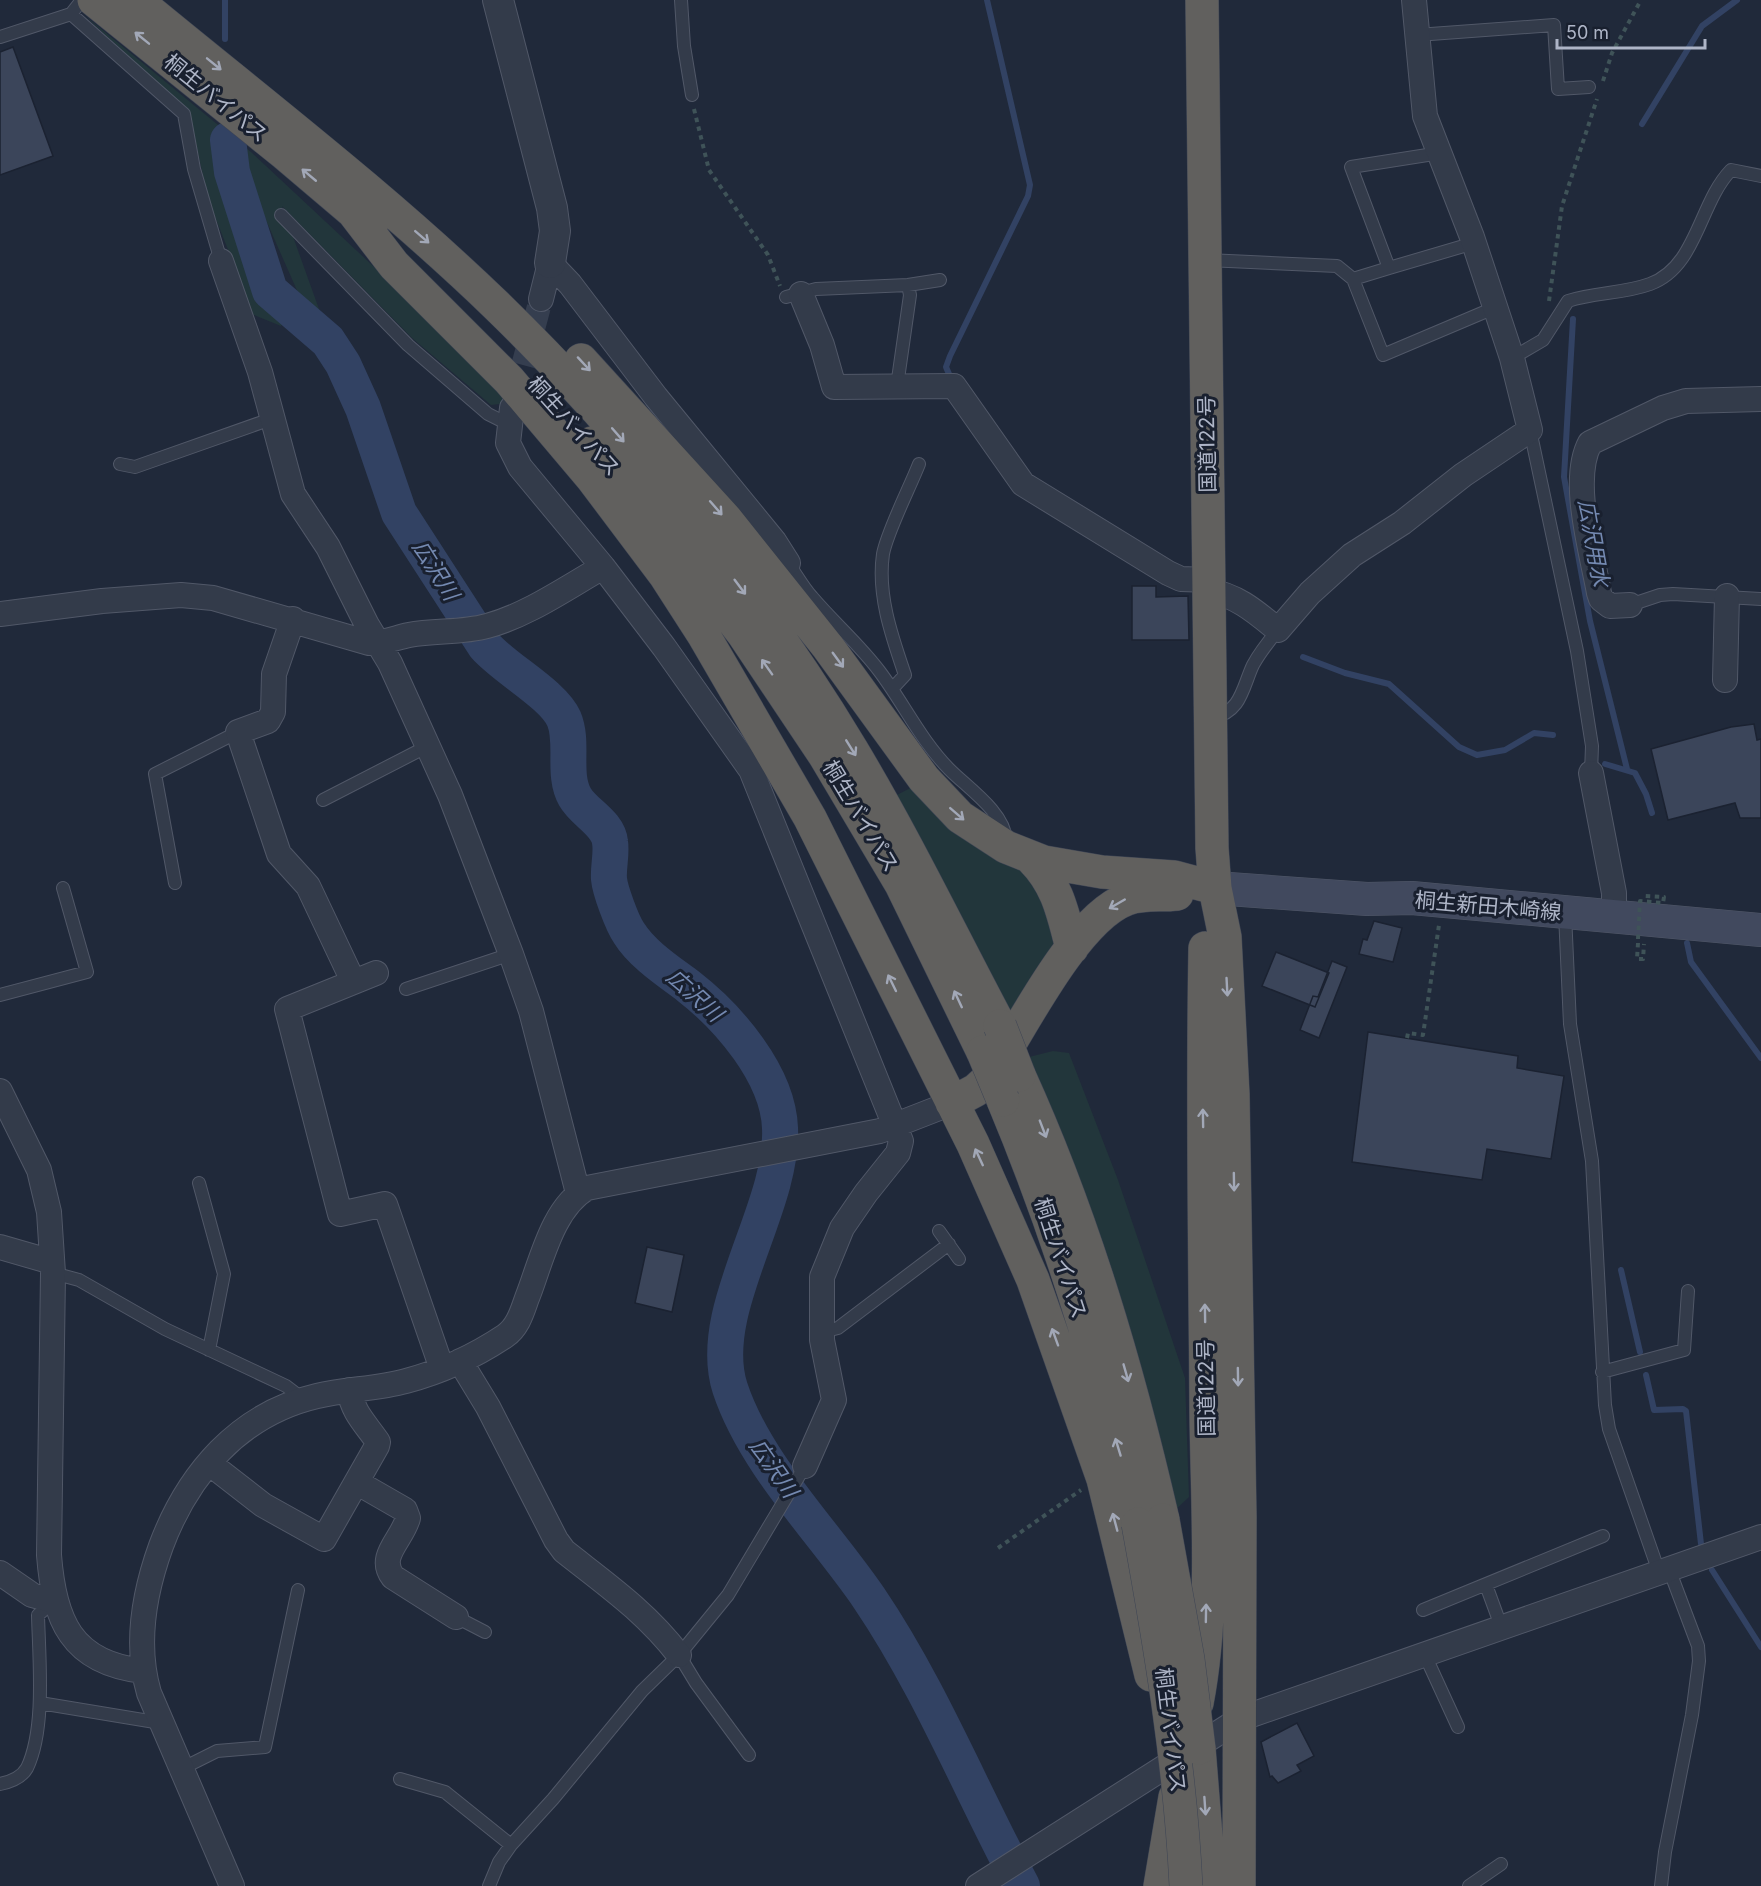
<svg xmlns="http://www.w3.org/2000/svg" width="1761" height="1886" font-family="Inter,'Noto Sans JP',sans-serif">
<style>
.green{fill:#22363b}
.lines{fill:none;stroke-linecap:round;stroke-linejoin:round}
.stream{stroke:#324263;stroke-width:6}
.river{stroke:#324263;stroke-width:36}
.building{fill:#3b455a;stroke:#1b2231;stroke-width:1.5}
.minor-tunnel{stroke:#353e4f;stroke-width:24;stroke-dasharray:24 12;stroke-linecap:butt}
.service-casing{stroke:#515868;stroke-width:14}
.minor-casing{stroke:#515868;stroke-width:26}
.tertiary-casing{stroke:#515868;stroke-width:32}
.secondary-casing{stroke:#515868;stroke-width:34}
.trunk-casing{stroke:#3e4555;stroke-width:34}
.path{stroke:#3f5358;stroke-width:4;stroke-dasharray:4.5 4.5;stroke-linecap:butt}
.service{stroke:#333b4a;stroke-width:12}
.minor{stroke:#333b4a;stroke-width:24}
.tertiary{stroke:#333b4a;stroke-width:30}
.secondary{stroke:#41495e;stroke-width:33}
.trunk{stroke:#61605e;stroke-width:33}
.trunk-bridge-casing{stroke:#3e4555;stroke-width:34;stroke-linecap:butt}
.path-bridge{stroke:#3f5358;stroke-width:4;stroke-dasharray:4.5 4.5;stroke-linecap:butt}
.trunk-bridge{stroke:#61605e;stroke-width:33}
.oneway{stroke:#a2a8b7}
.labels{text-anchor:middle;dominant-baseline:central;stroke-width:6;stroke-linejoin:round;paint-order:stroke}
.street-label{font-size:21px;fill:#aeb5c7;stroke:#19202f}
.water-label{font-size:22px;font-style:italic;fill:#7489b1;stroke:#19202f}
</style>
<rect width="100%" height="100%" fill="#20293a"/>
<path class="green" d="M 83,14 L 251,152 L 387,279 L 482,373 L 508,403 L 491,405 L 412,338 L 282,206 L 379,476 L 254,193 L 240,150 L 216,131 L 225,176 L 260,289 L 275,309 L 286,318 L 281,326 L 249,313 L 245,292 L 209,202 L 189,113 Z
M 918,784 L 1037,877 L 1056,941 L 1011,1017 L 895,796 Z
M 1053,1051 L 1069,1053 L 1118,1180 L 1185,1378 L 1189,1497 L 1172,1513 L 1029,1057 Z"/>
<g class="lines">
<path class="stream" d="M 225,39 L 225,0
M 1642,124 L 1702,26 L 1737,0
M 1573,319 L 1564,477 L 1590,621 L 1627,769
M 949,374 L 946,367 L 950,356 L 1028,196 L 1030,185 L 987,0
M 1303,657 L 1345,673 L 1389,684 L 1459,747 L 1477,755 L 1505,750 L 1534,733 L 1553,735
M 1605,764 L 1635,773 L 1646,794 L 1652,813
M 1687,943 L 1691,962 L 1761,1058
M 1621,1270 L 1640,1352
M 1646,1375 L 1654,1410 L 1683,1409 L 1686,1411 L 1701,1544
M 1712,1570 L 1761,1647"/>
<path class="river" d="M 228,140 L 232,172 L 270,291 L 328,341 L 343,364 L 363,408 L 399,513 L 485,646 C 505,669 553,694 564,719 C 574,743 562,774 575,797 C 584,813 608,823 610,842 C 612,854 608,867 609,879 C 610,890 622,923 629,933 C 642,954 668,971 688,986 C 728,1017 778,1074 780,1128 C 784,1208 705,1310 730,1388 C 755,1464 824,1532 869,1598 C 930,1688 971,1791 1022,1886"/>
</g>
<path class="building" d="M 13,47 L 53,156 L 0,175 L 0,52 Z
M 1132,586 L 1156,586 L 1156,597 L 1188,596 L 1189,640 L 1132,640 Z
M 1754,724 L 1757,740 L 1761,739 L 1761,818 L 1740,818 L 1735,803 L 1668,820 L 1651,749 L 1731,727 Z
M 1374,921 L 1402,928 L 1393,962 L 1359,954 L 1363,939 L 1367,940 Z
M 1276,952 L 1329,973 L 1315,1007 L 1262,986 Z
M 1332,961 L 1347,967 L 1319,1038 L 1300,1030 L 1313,996 L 1318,997 Z
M 1368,1032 L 1518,1056 L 1517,1068 L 1564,1076 L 1551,1159 L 1487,1149 L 1482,1180 L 1352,1162 Z
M 647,1247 L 684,1255 L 672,1312 L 635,1303 Z
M 1297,1723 L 1314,1756 L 1297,1765 L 1301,1771 L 1278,1783 L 1272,1776 L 1270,1777 L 1261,1742 Z"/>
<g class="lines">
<path class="minor-tunnel" d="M 514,400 L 541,299"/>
<defs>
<path id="service" d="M 681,0 L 684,46 L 692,95
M 71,14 L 184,114 L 194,169 L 221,261
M 1417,35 L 1554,25 L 1558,89 L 1589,87
M 0,37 L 71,14 L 82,0
M 1440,153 L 1351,167 L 1389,268 L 1474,243
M 281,215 L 408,345 L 488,414 L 508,424
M 1207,260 L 1337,266 L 1353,279 L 1389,268
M 1353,279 L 1383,355 L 1494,308
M 786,297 L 816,289 L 908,285 L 940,280
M 1512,358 L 1543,340 L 1568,301 C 1594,292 1623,294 1650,284 C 1697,267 1699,203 1731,170 L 1761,176
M 897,386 L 910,295 L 908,285
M 1530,430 L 1577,651 L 1592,746 L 1591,773
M 120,464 L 135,467 L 271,419
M 788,563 C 796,574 803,587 812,597 C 834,623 860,645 880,672 C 904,704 921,741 950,770 C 968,788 1005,813 1006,840
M 1630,605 L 1660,595 L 1673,594 L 1761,599
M 892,689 L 905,675 C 892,637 877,595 883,554 C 887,532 910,487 919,464
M 1213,717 C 1241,713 1243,686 1253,665 C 1260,652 1269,641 1278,630
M 323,800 L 428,746
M 175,883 L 155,774 L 238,732
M 1565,914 L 1570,1024 L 1592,1161 L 1605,1405 L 1609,1429 L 1659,1572
M 406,989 L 511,954
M 0,995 L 87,972 L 63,888
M 199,1183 L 224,1274 L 209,1350
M 939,1231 L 959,1259
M 53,1273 L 79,1280 L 165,1329 L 286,1386 L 303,1399
M 822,1332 L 838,1328 L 949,1244
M 1602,1372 L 1684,1350 L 1688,1291
M 1486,1585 L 1501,1626
M 1423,1610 L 1603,1536
M 456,1617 L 485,1632
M 1424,1653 L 1458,1727
M 679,1655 L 696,1683 L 749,1755
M 40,1703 L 161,1723
M 181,1769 L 217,1751 L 265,1747 L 298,1590
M 400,1779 L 445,1792 L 511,1845
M 0,1784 C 10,1782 22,1777 27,1768 C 46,1729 39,1658 38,1615 L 54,1601
M 489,1886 L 499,1862 L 511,1845 L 553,1799 L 642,1691 L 679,1655 L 728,1595 L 805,1466
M 1469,1886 L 1501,1864
M 1661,1886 L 1665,1852 L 1692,1715 L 1699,1661 L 1698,1646 L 1669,1569"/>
<path id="minor" d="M 221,261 L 260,372 L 293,494 L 328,547 L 367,625 L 390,663 L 450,795 L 511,954 L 531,1011 L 578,1193
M 550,263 L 570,284 L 656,397 L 774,541 L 788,563 L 772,575
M 801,294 L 822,345 L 834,387 L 954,386 L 1023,484 L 1168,573 L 1181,579 L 1210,580
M 541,299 L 550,263
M 512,408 L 508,443 L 520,467 L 603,567 L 664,647 L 751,770 L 901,1141 L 898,1153 L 866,1193 L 842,1228 L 822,1277 L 822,1340 L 834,1400 L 805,1466
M 1209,591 C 1237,595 1257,613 1278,630 L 1310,593 L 1352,555 L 1402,523 L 1463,475 L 1530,430 L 1512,358 L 1472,237 L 1425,116 L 1414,0
M 1630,605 L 1610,606 L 1601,599 L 1599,593 C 1592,553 1570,480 1590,443 L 1663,408 L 1686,401 L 1761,399
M 0,614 L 102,601 L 181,595 L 213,598 L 369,643 C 383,643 395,638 409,635 C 435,630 462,633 487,626 C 528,615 566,588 603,567
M 293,619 L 274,674 L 273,712 L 268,721 L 238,732 L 279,854 L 308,886 L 353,981
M 1725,680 L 1727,596
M 1591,773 L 1614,893 L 1614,916
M 376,973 L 287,1009 L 340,1214 L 385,1204 L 442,1369
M 0,1091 L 39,1170 L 49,1212 L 53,1273 L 49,1555 C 54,1620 71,1663 143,1671
M 0,1247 L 52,1262
M 460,1361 L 488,1407 L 556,1540 L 564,1551 C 607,1585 645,1611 679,1655
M 209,1463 L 263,1505 L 324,1539 L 377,1446 L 378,1442 C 365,1423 353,1413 349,1390
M 358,1483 L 405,1510 L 408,1518 C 402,1540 377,1556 393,1577 L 456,1617
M 0,1573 L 32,1595 L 54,1601
M 232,1886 L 149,1693 C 135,1645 144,1593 161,1546 C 188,1474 239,1414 317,1396 C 346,1389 377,1389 406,1381 C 440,1372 475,1356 505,1336 C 518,1327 522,1312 527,1298 C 541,1263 552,1208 587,1188 L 880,1131 L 952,1103
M 978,1886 L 1240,1719 L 1761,1537"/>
<path id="tertiary" d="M 498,0 L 552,208 L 555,231 L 550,263"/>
<path id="secondary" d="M 1215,888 L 1367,899 L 1412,898 L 1761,930"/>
<path id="trunk" d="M 94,0 L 285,154 L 371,227
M 136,0 C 257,100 382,195 495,304 C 626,431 758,593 852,750 C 906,840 951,934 1000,1026
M 1202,0 L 1212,848 L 1215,888 L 1225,937 L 1233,1094 L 1240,1517 L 1239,1886
M 354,213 L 394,265 L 509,380 L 592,478 L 665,575 L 703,634 L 810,818 L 973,1144 L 1033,1280 L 1103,1479 L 1151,1675
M 581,360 L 725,518 L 828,647 L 924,779 L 960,817 L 1006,847 L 1044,862 L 1102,872 L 1174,877 L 1215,888
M 592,443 L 648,510 L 744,635 L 825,756 L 901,884 L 983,1052
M 1032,859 C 1058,885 1063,914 1072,948
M 1019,1075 C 1084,1218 1128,1368 1163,1520
M 1003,1100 C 1060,1236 1104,1381 1138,1524
M 952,1103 L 976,1090 L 990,1077 C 1020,1030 1075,918 1127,899 C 1144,893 1160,896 1177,894
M 1197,1703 C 1215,1608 1207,1508 1206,1412 C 1205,1257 1202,1103 1205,948
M 1199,1748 L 1210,1886
M 1160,1886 L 1175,1797"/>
</defs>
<use href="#service" class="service-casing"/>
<use href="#minor" class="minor-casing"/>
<use href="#tertiary" class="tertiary-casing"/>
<use href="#secondary" class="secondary-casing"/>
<use href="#trunk" class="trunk-casing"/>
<path class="path" d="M 1603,81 L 1612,53 L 1641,0
M 694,109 L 709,170 L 768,255 L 780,286
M 1549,301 L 1562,206 L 1597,99
M 1638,943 L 1637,959 L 1643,959 L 1644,944
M 1407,1038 L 1408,1033 L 1423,1035 L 1439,925
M 998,1548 L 1081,1490"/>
<use href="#service" class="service"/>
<use href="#minor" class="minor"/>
<use href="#tertiary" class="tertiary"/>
<use href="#secondary" class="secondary"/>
<use href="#trunk" class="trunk"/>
<defs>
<path id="trunk-bridge" d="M 1000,1026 L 1019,1075
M 983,1052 L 1003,1100
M 1163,1520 L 1188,1659 L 1199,1748
M 1138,1524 C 1160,1644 1180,1764 1186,1886"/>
</defs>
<use href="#trunk-bridge" class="trunk-bridge-casing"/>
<path class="path-bridge" d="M 1638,939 L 1640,901 L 1663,903 L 1664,897 L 1645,896"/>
<use href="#trunk-bridge" class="trunk-bridge"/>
</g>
<defs><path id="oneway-shaft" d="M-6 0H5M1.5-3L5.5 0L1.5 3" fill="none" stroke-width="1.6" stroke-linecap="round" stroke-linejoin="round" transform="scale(1.5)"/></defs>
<g class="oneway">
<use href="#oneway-shaft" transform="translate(142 38) rotate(-141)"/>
<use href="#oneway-shaft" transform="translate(214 64) rotate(39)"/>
<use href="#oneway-shaft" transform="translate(309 175) rotate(-140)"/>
<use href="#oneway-shaft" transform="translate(422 237) rotate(41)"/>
<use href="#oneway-shaft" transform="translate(584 364) rotate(47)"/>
<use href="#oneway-shaft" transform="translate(618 435) rotate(49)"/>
<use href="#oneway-shaft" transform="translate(716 508) rotate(49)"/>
<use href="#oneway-shaft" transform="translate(740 587) rotate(53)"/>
<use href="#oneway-shaft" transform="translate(838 660) rotate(54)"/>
<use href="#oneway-shaft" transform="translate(767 667) rotate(-125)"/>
<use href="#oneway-shaft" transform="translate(851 748) rotate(58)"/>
<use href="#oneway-shaft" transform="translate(957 814) rotate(41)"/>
<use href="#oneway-shaft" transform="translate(1117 904) rotate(150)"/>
<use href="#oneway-shaft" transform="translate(892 983) rotate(-116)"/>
<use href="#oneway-shaft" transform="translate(1227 987) rotate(87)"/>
<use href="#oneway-shaft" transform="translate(958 999) rotate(-115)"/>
<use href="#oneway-shaft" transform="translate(1203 1118) rotate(-91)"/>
<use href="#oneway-shaft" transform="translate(1043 1129) rotate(69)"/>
<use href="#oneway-shaft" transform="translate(979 1157) rotate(-115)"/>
<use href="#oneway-shaft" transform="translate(1234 1182) rotate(89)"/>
<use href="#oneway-shaft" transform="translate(1205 1313) rotate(-91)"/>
<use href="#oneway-shaft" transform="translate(1055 1337) rotate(-110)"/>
<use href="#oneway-shaft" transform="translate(1126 1373) rotate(74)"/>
<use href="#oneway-shaft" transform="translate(1238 1377) rotate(89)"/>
<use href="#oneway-shaft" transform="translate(1118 1447) rotate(-107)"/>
<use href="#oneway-shaft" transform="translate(1115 1522) rotate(-105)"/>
<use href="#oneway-shaft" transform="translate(1206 1613) rotate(-89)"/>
<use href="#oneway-shaft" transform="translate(1205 1806) rotate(86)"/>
</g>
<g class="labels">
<g class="street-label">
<text transform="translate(216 98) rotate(39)">桐生バイパス</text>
<text transform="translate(574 426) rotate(48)">桐生バイパス</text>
<text transform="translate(1207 444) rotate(-91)">国道122号</text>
<text transform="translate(861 816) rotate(59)">桐生バイパス</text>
<text transform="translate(1488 906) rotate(5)">桐生新田木崎線</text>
<text transform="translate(1061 1258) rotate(72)">桐生バイパス</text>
<text transform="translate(1206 1388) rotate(-91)">国道122号</text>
<text transform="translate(1171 1730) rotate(83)">桐生バイパス</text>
</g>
<g class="water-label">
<text transform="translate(1594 543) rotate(80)">広沢用水</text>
<text transform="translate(436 570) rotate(58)">広沢川</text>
<text transform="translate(695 995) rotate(42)">広沢川</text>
<text transform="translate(774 1468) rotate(55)">広沢川</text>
</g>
</g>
<path d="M1557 39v9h148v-9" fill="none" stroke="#aeb5c7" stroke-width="3"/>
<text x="1566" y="39" font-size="18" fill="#aeb5c7" stroke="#19202f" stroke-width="4.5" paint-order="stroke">50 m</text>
</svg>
